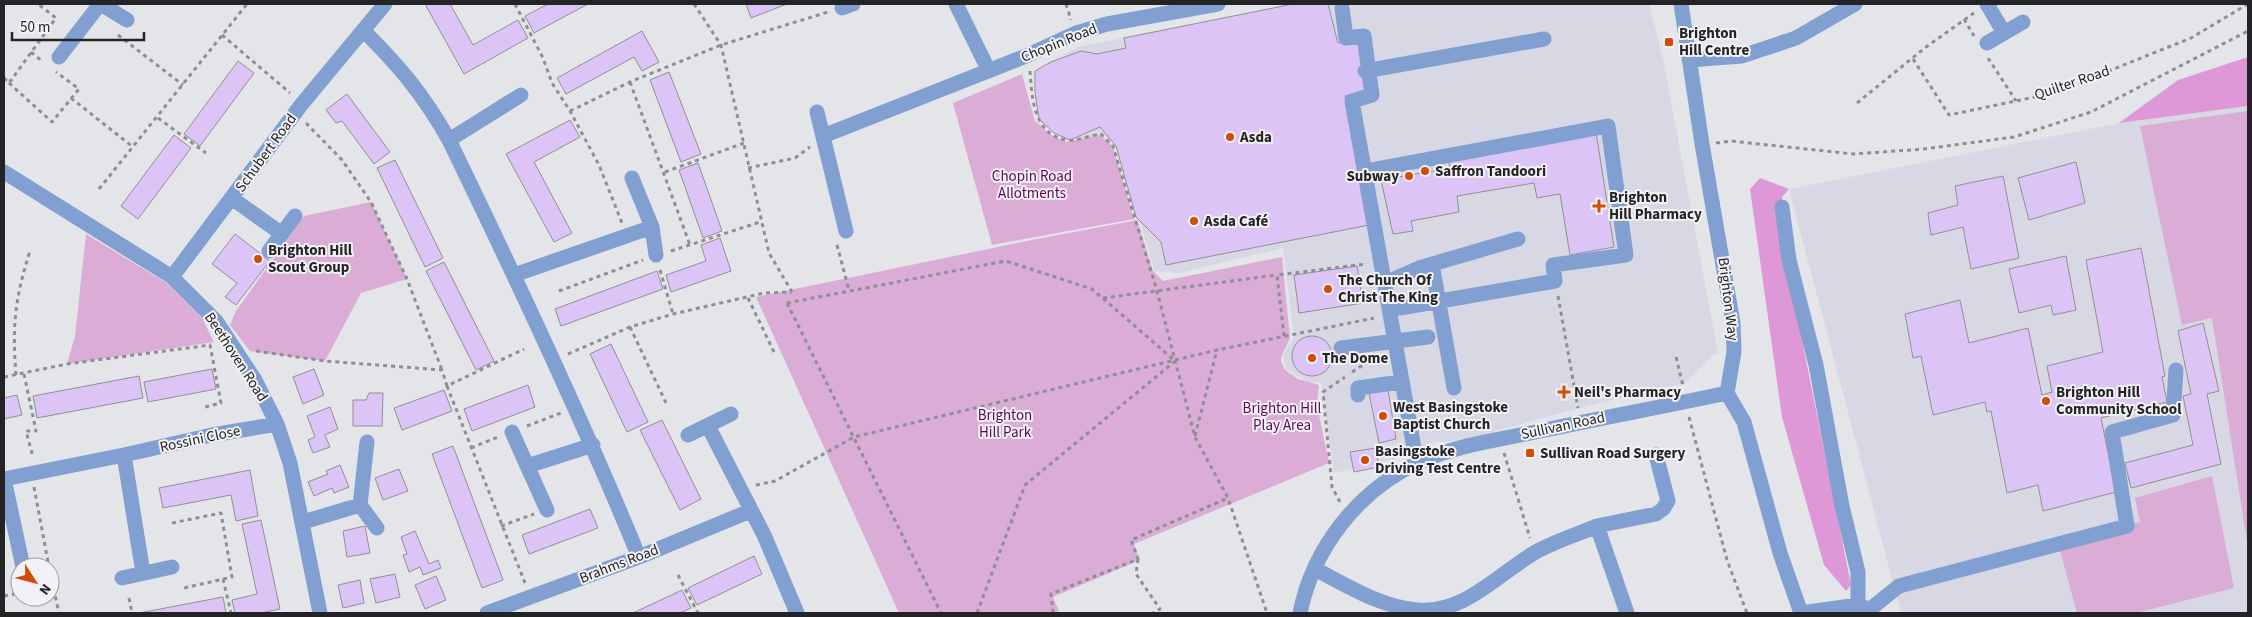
<svg xmlns="http://www.w3.org/2000/svg" width="2252" height="617" font-family="'Source Sans 3',sans-serif">
<style>
.built{fill:#d7d8e3}
.green{fill:#daacd6}
.forest{fill:#de98d8}
.building{fill:#dcc5f6;stroke:#918f93}
.lines{fill:none;stroke-linecap:round;stroke-linejoin:round}
.path{stroke:#8e8f92;stroke-width:3;stroke-dasharray:4 4;stroke-linecap:butt}
.minor{stroke:#81a0d1;stroke-width:15}
.poi-dot{fill:#d14b09;stroke:#f2f2f6;stroke-width:2}
.labels{text-anchor:middle;dominant-baseline:central;stroke-width:4;stroke-linejoin:round;paint-order:stroke}
.poi-label{font-size:15px;font-weight:bold;fill:#242426;stroke:#f2f2f6;text-anchor:start}
.street-label{font-size:15px;fill:#242426;stroke:#f2f2f6}
.park-label{font-size:15px;fill:#5e065b;stroke:#f2f2f6}
</style>
<rect width="100%" height="100%" fill="#e4e5e9"/>
<path class="built" d="M 1293,4 L 1649,4 L 1663,59 L 1718,353 L 1713,355 L 1685,383 L 1588,406 L 1459,441 L 1434,442 L 1395,459 L 1334,473 L 1321,383 L 1308,382 L 1286,369 L 1283,356 L 1294,336 L 1283,248 L 1179,273 L 1155,271 L 1116,146 L 1104,135 L 1070,140 L 1055,134 L 1040,119 L 1035,92 L 1035,71 L 1078,47 Z
M 2248,106 L 2248,613 L 1901,613 L 1789,189 L 2119,123 Z"/>
<path class="green" d="M 1022,74 L 1035,121 L 1051,135 L 1066,142 L 1100,135 L 1113,146 L 1134,219 L 992,245 L 953,103 Z
M 2248,111 L 2248,548 L 2212,318 L 2182,325 L 2140,126 Z
M 371,202 L 407,279 L 361,293 L 325,361 L 250,351 L 230,325 L 236,311 L 304,216 Z
M 1137,220 L 1153,271 L 1163,281 L 1282,257 L 1290,338 L 1281,357 L 1281,361 L 1285,370 L 1298,379 L 1319,385 L 1317,405 L 1329,463 L 1134,544 L 1140,560 L 1053,597 L 1059,611 L 1053,613 L 899,613 L 756,297 L 1027,241 Z
M 86,234 L 168,284 L 202,318 L 214,342 L 67,364 L 75,336 Z
M 2212,476 L 2234,588 L 2136,613 L 2077,613 L 2058,543 L 2140,522 L 2135,498 Z"/>
<path class="forest" d="M 2248,57 L 2248,106 L 2119,123 L 2178,80 Z
M 1760,178 L 1789,189 L 1782,197 L 1797,315 L 1851,585 L 1846,591 L 1824,565 L 1782,417 L 1750,189 Z"/>
<path class="building" d="M 425,4 L 450,4 L 473,45 L 518,20 L 528,38 L 464,74 Z
M 548,4 L 588,4 L 534,33 L 525,16 Z
M 746,4 L 787,4 L 751,18 Z
M 1293,4 L 1328,4 L 1338,43 L 1362,42 L 1368,91 L 1345,96 L 1369,225 L 1166,265 L 1161,242 L 1136,217 L 1116,146 L 1100,127 L 1070,140 L 1054,133 L 1039,119 L 1035,92 L 1035,71 L 1051,62 L 1081,51 L 1097,54 L 1126,48 L 1124,38 Z
M 642,31 L 659,62 L 642,71 L 634,57 L 566,94 L 557,78 Z
M 238,61 L 254,73 L 200,146 L 184,134 Z
M 669,72 L 701,154 L 681,162 L 650,80 Z
M 347,94 L 390,152 L 374,164 L 342,121 L 336,123 L 326,110 Z
M 570,120 L 580,137 L 534,162 L 572,233 L 554,242 L 506,154 Z
M 1596,132 L 1614,247 L 1570,255 L 1560,194 L 1537,198 L 1534,183 L 1457,196 L 1459,212 L 1411,221 L 1413,231 L 1393,234 L 1381,180 L 1450,168 L 1448,159 Z
M 174,135 L 191,148 L 138,219 L 121,206 Z
M 395,160 L 443,258 L 425,267 L 377,168 Z
M 2076,162 L 2085,203 L 2029,220 L 2018,178 Z
M 698,163 L 722,231 L 703,238 L 679,170 Z
M 2003,176 L 2019,258 L 1971,269 L 1963,227 L 1931,235 L 1928,213 L 1958,205 L 1955,186 Z
M 235,234 L 270,261 L 236,305 L 225,297 L 237,283 L 212,264 Z
M 720,238 L 731,271 L 671,292 L 666,275 L 706,261 L 701,245 Z
M 2141,248 L 2165,376 L 2162,377 L 2167,402 L 2101,418 L 2116,492 L 2043,511 L 2038,485 L 2007,493 L 1991,411 L 1987,412 L 1985,402 L 1933,415 L 1921,356 L 1913,358 L 1905,314 L 1960,300 L 1969,343 L 2028,328 L 2042,395 L 2052,392 L 2047,366 L 2103,352 L 2086,260 Z
M 2066,256 L 2076,310 L 2053,315 L 2051,305 L 2019,313 L 2009,269 Z
M 444,262 L 494,361 L 476,370 L 426,271 Z
M 1357,266 L 1363,303 L 1299,313 L 1294,275 Z
M 657,271 L 663,289 L 561,326 L 555,309 Z
M 2203,323 L 2219,391 L 2207,394 L 2221,464 L 2131,488 L 2125,463 L 2193,445 L 2183,396 L 2191,394 L 2178,331 Z
M1292 356a20 20 0 1 1 40 0a20 20 0 1 1-40 0Z
M 611,344 L 648,422 L 627,432 L 590,354 Z
M 212,369 L 216,389 L 148,402 L 144,382 Z
M 314,369 L 324,395 L 303,404 L 293,377 Z
M 139,376 L 143,398 L 37,418 L 33,396 Z
M 528,385 L 535,407 L 472,431 L 464,409 Z
M 444,390 L 452,411 L 402,430 L 394,408 Z
M 1388,390 L 1396,439 L 1379,443 L 1369,393 Z
M 369,393 L 383,393 L 382,426 L 353,426 L 353,400 L 366,400 Z
M 17,395 L 22,415 L 4,419 L 4,398 Z
M 330,407 L 338,429 L 325,435 L 330,447 L 313,453 L 308,440 L 315,437 L 307,416 Z
M 662,420 L 701,499 L 680,510 L 640,430 Z
M 453,446 L 503,580 L 482,588 L 432,454 Z
M 1376,448 L 1379,467 L 1354,472 L 1350,452 Z
M 340,465 L 349,487 L 334,493 L 332,488 L 314,496 L 308,482 L 328,474 L 326,471 Z
M 399,469 L 408,491 L 383,500 L 375,478 Z
M 250,470 L 258,516 L 236,521 L 231,495 L 163,508 L 159,488 Z
M 590,509 L 598,528 L 529,554 L 522,535 Z
M 261,520 L 280,609 L 261,613 L 235,613 L 232,600 L 257,594 L 242,524 Z
M 365,526 L 370,553 L 347,557 L 343,531 Z
M 415,531 L 429,564 L 438,560 L 441,568 L 423,575 L 420,567 L 409,572 L 403,555 L 407,554 L 401,537 Z
M 754,556 L 762,574 L 697,605 L 688,588 Z
M 395,574 L 400,597 L 376,603 L 370,579 Z
M 436,576 L 446,600 L 425,609 L 415,585 Z
M 360,580 L 364,603 L 343,608 L 338,585 Z
M 682,590 L 691,608 L 680,613 L 633,613 Z
M 223,597 L 226,613 L 139,613 Z"/>
<g class="lines">
<path class="path" d="M 515,4 L 543,58 L 552,83 L 570,111 L 599,165 L 622,223
M 694,4 L 721,45 L 769,253 L 792,292
M 1066,4 L 1071,20
M 1964,19 L 1974,36
M 118,35 L 183,85
M 222,35 L 290,93
M 31,52 L 43,62
M 1988,58 L 2016,101
M 1913,59 L 1949,115 L 2054,93 L 2191,38 L 2248,4
M 1030,71 C 1032,97 1033,135 1067,140 C 1074,142 1091,135 1101,134 L 1113,146 L 1157,291 L 1195,437 L 1228,498 L 1267,613
M 4,78 L 9,83 L 56,18 L 38,4
M 630,82 L 690,245
M 9,83 L 52,122 L 79,89 L 56,72
M 71,98 L 133,147
M 1857,103 L 1926,47 L 1974,13
M 570,111 L 630,82 L 721,45 L 828,12
M 158,118 L 206,153
M 308,123 L 307,124 L 342,160 L 371,202 L 407,279 L 442,370
M 1716,143 L 1731,141 L 1853,154 L 1924,149 L 2014,137 L 2091,112 L 2248,31
M 748,168 L 795,158 L 810,147
M 665,172 L 744,143
M 99,189 L 247,4
M 837,245 L 849,290
M 671,251 L 760,222
M 660,270 L 673,314
M 559,291 L 643,260
M 1558,296 L 1578,408
M 748,298 L 774,352
M 1103,298 L 1277,275
M 787,303 L 1006,261 L 1092,289 L 1174,360
M 787,303 L 941,613
M 630,327 L 667,405
M 1284,336 L 1277,275 L 1366,264
M 256,351 L 325,361 L 442,370 L 447,386 L 524,349
M 568,354 L 630,327 L 673,314 L 764,293 L 792,292
M 1676,357 L 1683,386
M 1352,372 L 1368,362
M 24,374 L 36,431 L 26,431 L 33,457
M 16,375 C 12,325 15,298 30,251
M 4,377 L 67,364 L 210,345 L 221,403 L 205,407
M 447,386 L 525,583
M 1689,417 L 1727,560 L 1747,613
M 527,426 L 561,413
M 1195,436 L 1217,350
M 471,448 L 498,437
M 1504,453 L 1530,538
M 756,485 L 775,481 L 854,437 L 1217,350 L 1374,318
M 34,487 L 49,567
M 1340,502 L 1332,487 L 1323,392 L 1345,377
M 172,523 L 221,513 L 232,577 L 184,588
M 501,526 L 534,514
M 1138,559 L 1136,574 L 1160,609 L 1153,613
M 50,573 L 59,613
M 678,575 L 698,613
M 223,579 L 231,613
M 4,596 L 20,593
M 129,598 L 132,613
M 977,613 L 1025,485 L 1174,362
M 1053,613 L 1051,594 L 1138,559 L 1131,540 L 1228,498"/>
<path class="minor" d="M 101,4 L 127,20
M 956,4 L 989,71
M 1681,4 L 1702,144 L 1733,323 L 1734,352 L 1727,393 L 1744,422 L 1780,553 L 1801,613
M 1987,4 L 2004,33
M 842,8 L 853,4
M 1342,8 L 1346,38 L 1364,36 L 1372,95 L 1352,101 L 1414,448 L 1420,462
M 363,30 C 400,67 423,94 449,140 C 516,278 581,416 639,557
M 1987,43 L 2023,22
M 59,57 L 100,4
M 1689,60 L 1742,56 L 1796,38 L 1855,4
M 1365,71 L 1544,39
M 817,112 L 846,231
M 823,136 L 1026,56 L 1076,33 L 1107,24 L 1218,4
M 449,140 L 521,95
M 1365,171 L 1608,126 L 1626,255 L 1553,265 L 1555,281 L 1400,308
M 4,172 L 172,277 L 216,321 L 255,380 L 277,424 L 290,463 L 320,613
M 632,178 L 652,227 L 656,255
M 233,199 L 282,234
M 1782,207 L 1789,260 L 1816,365 L 1842,506 L 1858,572 L 1858,605
M 269,251 L 295,216
M 1432,264 L 1454,388
M 514,275 L 652,227
M 172,277 L 301,105 L 385,4
M 1385,283 L 1419,268 L 1518,239
M 1341,348 L 1428,337
M 1358,395 L 1358,388 L 1401,382
M 708,426 L 764,535 L 797,613
M 512,432 L 547,510
M 688,435 L 731,414
M 367,442 L 360,505 L 377,528
M 124,455 L 143,573
M 527,466 L 593,445
M 4,479 L 124,455 L 212,435 L 277,424
M 4,479 L 23,567
M 303,522 L 360,505
M 1597,526 L 1656,514 L 1663,509 L 1668,501 L 1656,455
M 1315,569 C 1346,585 1381,607 1417,610 C 1464,614 1497,575 1534,553 C 1553,542 1576,535 1597,526 L 1627,613
M 122,578 L 172,567
M 1869,610 L 1899,586 L 2127,526 L 2112,432 L 2173,415 L 2176,370
M 487,613 L 639,557 L 750,511
M 1300,613 C 1313,548 1359,489 1420,462 C 1459,444 1504,439 1545,430 C 1606,417 1667,406 1727,393
M 1801,613 L 1858,605 L 1868,609"/>
</g>
<g class="poi-dot">
<rect x="1664" y="37" width="10" height="10" rx="2.5"/>
<circle cx="1230" cy="137" r="5"/>
<circle cx="1425" cy="171" r="5"/>
<circle cx="1409" cy="176" r="5"/>
<path d="M1596.5 198.5h5v5h5v5h-5v5h-5v-5h-5v-5h5z"/>
<circle cx="1194" cy="221" r="5"/>
<circle cx="258" cy="259" r="5"/>
<circle cx="1328" cy="289" r="5"/>
<circle cx="1312" cy="358" r="5"/>
<path d="M1561.5 384.5h5v5h5v5h-5v5h-5v-5h-5v-5h5z"/>
<circle cx="2046" cy="401" r="5"/>
<circle cx="1383" cy="416" r="5"/>
<rect x="1525" y="448" width="10" height="10" rx="2.5"/>
<circle cx="1365" cy="460" r="5"/>
</g>
<g class="labels">
<g class="poi-label">
<text x="1679" y="33">Brighton<tspan x="1679" dy="17">Hill Centre</tspan></text>
<text x="1240" y="137">Asda</text>
<text x="1435" y="171">Saffron Tandoori</text>
<text x="1399" y="176" text-anchor="end">Subway</text>
<text x="1609" y="197">Brighton<tspan x="1609" dy="17">Hill Pharmacy</tspan></text>
<text x="1204" y="221">Asda Café</text>
<text x="268" y="250">Brighton Hill<tspan x="268" dy="17">Scout Group</tspan></text>
<text x="1338" y="280">The Church Of<tspan x="1338" dy="17">Christ The King</tspan></text>
<text x="1322" y="358">The Dome</text>
<text x="1574" y="392">Neil's Pharmacy</text>
<text x="2056" y="392">Brighton Hill<tspan x="2056" dy="17">Community School</tspan></text>
<text x="1393" y="407">West Basingstoke<tspan x="1393" dy="17">Baptist Church</tspan></text>
<text x="1375" y="451">Basingstoke<tspan x="1375" dy="17">Driving Test Centre</tspan></text>
<text x="1540" y="453">Sullivan Road Surgery</text>
</g>
<g class="street-label">
<text transform="translate(1059 43) rotate(-22)">Chopin Road</text>
<text transform="translate(2072 83) rotate(-19)">Quilter Road</text>
<text transform="translate(266 153) rotate(-54)">Schubert Road</text>
<text transform="translate(1728 299) rotate(83)">Brighton Way</text>
<text transform="translate(236 357) rotate(57)">Beethoven Road</text>
<text transform="translate(1563 426) rotate(-12)">Sullivan Road</text>
<text transform="translate(200 439) rotate(-12)">Rossini Close</text>
<text transform="translate(619 564) rotate(-21)">Brahms Road</text>
</g>
<g class="park-label">
<text x="1032" y="176">Chopin Road<tspan x="1032" dy="17">Allotments</tspan></text>
<text x="1282" y="408">Brighton Hill<tspan x="1282" dy="17">Play Area</tspan></text>
<text x="1005" y="415">Brighton<tspan x="1005" dy="17">Hill Park</tspan></text>
</g>
</g>
<rect width="2252" height="617" fill="none" stroke="#242426" stroke-width="10"/>
<g transform="translate(35 582) rotate(126)"><circle r="24" fill="#f2f2f6" stroke="#a0a0a3"/>
<path d="M0-4L9 19L0 12L-9 19Z" fill="#d14b09"/>
<text y="-8" font-size="14" font-weight="bold" text-anchor="middle" fill="#242426">N</text>
</g>
<path d="M12 32v8h132v-8" fill="none" stroke="#242426" stroke-width="2.5"/>
<text x="20" y="32" font-size="15" fill="#242426" stroke="#f2f2f6" stroke-width="4" paint-order="stroke">50 m</text>
</svg>
